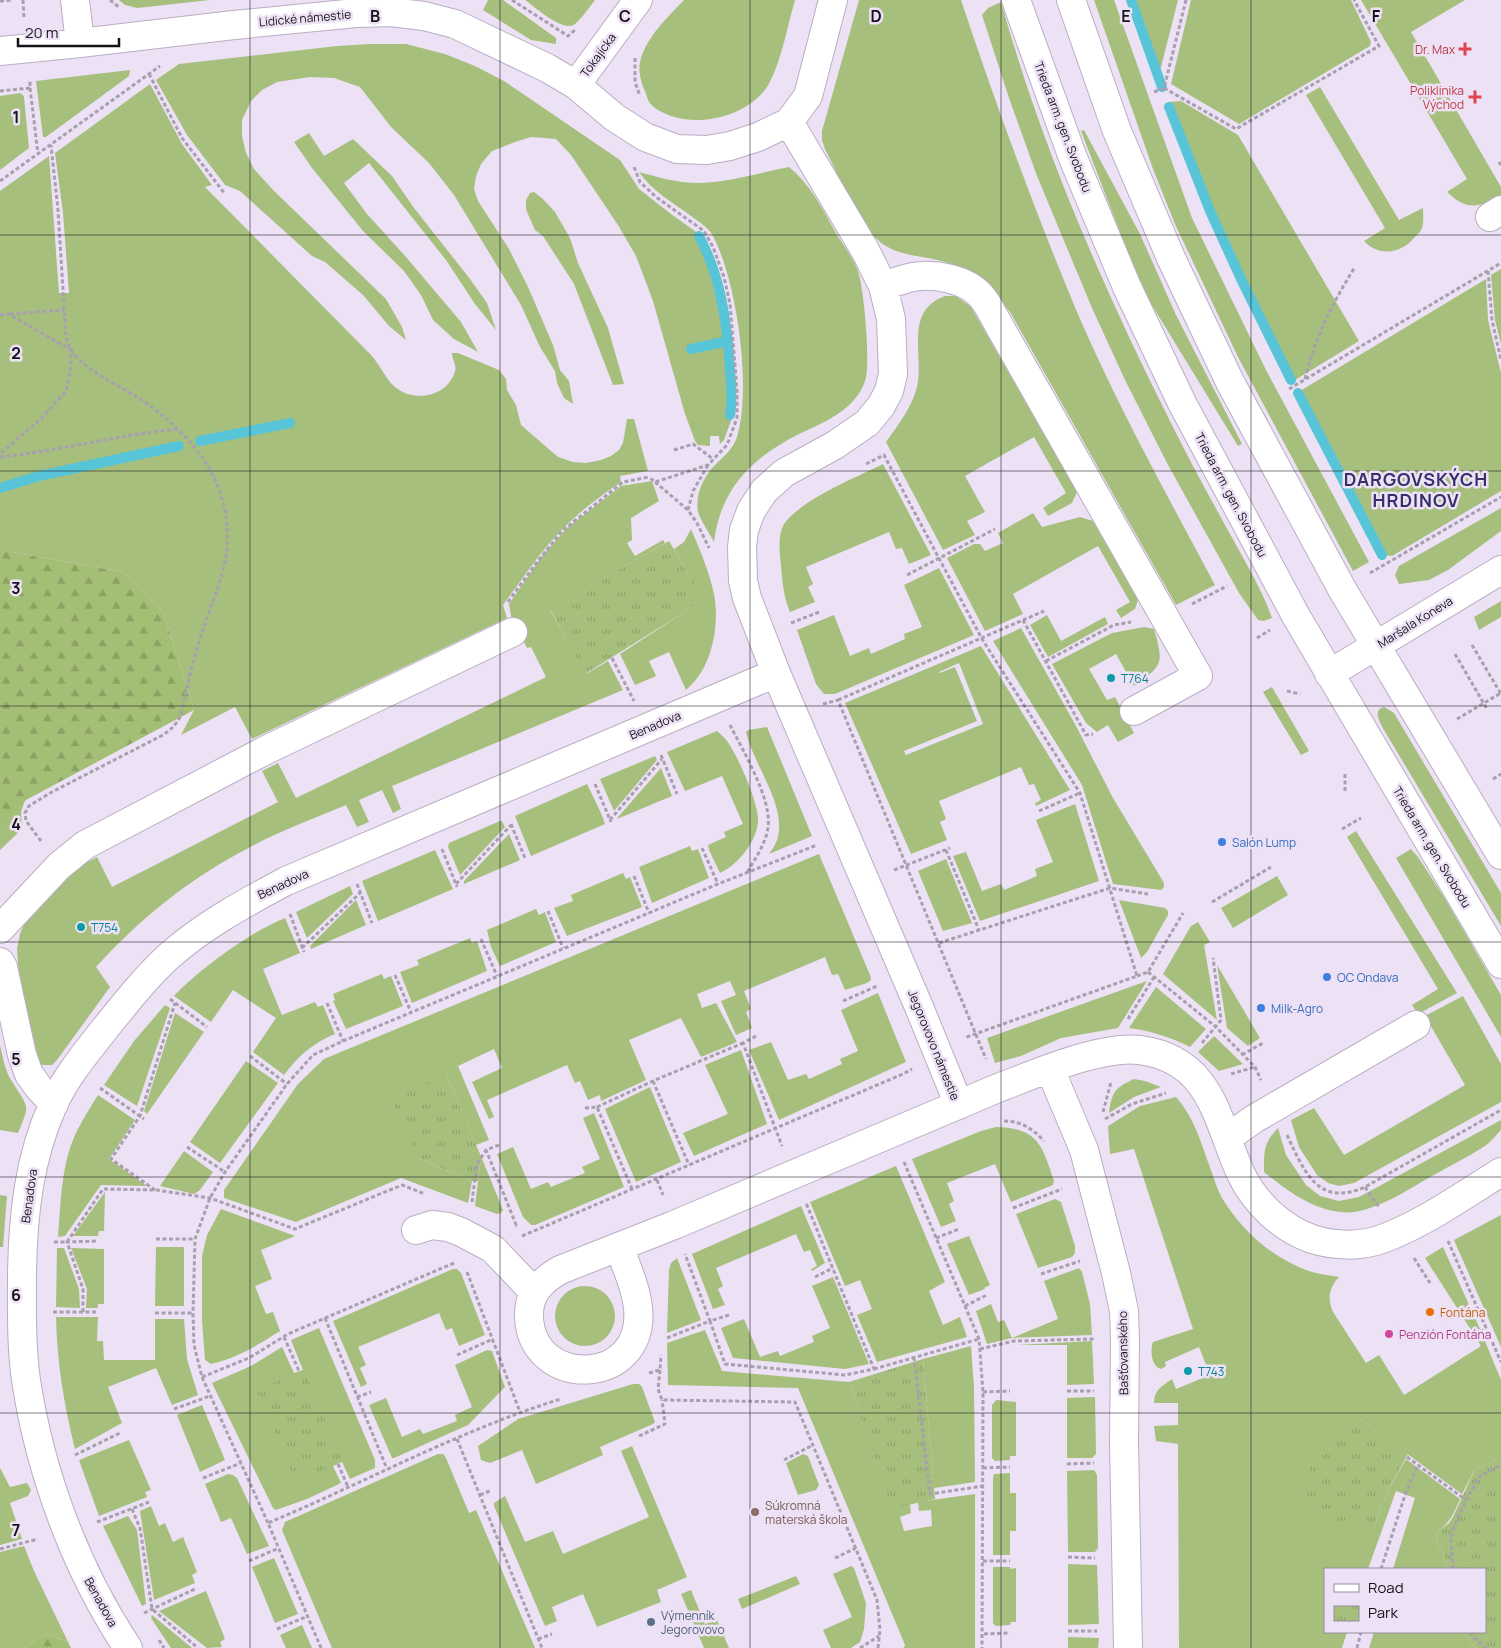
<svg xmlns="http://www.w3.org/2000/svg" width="1501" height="1648" font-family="Manrope,sans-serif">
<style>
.green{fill:#a6bf7d;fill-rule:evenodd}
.forest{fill:url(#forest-firs)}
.park{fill:url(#park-tufts)}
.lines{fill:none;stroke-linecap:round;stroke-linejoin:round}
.stream{stroke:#58c4d8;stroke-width:10}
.minor-casing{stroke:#baaec2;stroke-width:30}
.path{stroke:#a89faf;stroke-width:3;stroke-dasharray:4 2.5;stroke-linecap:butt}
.minor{stroke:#fff;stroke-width:28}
.grid{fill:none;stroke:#161219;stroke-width:1;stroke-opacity:0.55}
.health-dot{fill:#e0444e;stroke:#ede1f6;stroke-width:2}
.culture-dot{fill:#0f9aa8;stroke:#ede1f6;stroke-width:2}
.shop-dot{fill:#3f7fe0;stroke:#ede1f6;stroke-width:2}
.food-dot{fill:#e8710a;stroke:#ede1f6;stroke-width:2}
.hotel-dot{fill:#d1479c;stroke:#ede1f6;stroke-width:2}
.education-dot{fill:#8d6e63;stroke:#ede1f6;stroke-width:2}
.service-dot{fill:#5c6f8a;stroke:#ede1f6;stroke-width:2}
.labels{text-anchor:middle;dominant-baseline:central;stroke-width:5;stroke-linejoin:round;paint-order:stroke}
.street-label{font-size:12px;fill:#161219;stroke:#ede1f6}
.health-label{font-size:12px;fill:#be3a42;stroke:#ede1f6;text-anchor:end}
.culture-label{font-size:12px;fill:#0d838f;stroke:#ede1f6;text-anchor:start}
.shop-label{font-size:12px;fill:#366cbe;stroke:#ede1f6;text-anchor:start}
.food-label{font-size:12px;fill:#c56008;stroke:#ede1f6;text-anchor:start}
.hotel-label{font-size:12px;fill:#b23c85;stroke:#ede1f6;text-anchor:start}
.education-label{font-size:12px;fill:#785e54;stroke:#ede1f6;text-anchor:start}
.service-label{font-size:12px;fill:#4e5e75;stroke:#ede1f6;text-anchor:start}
.district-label{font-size:18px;font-weight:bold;letter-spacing:1px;fill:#35306b;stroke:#ede1f6}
.grid-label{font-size:16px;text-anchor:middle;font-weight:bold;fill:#161219;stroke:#ede1f6;stroke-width:5;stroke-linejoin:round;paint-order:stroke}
</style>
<defs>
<pattern id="forest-firs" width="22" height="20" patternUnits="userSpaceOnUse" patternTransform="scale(1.25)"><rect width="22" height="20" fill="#a3be75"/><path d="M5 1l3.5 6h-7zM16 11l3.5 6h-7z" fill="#8ca265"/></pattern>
<pattern id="park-tufts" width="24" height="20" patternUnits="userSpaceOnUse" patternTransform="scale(1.25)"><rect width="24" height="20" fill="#a6bf7d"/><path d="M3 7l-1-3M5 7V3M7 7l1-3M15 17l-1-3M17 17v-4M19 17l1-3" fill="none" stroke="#8ea36b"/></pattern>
</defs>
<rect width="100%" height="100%" fill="#ede1f6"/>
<path class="green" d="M 119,0 L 210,0 L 137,8 L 125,5 Z
M 488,0 L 503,0 L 556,38 L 556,44 L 531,40 L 483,10 Z
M 525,0 L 595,0 C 589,8 582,18 575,24 C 563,33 535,7 525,0 Z
M 684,0 L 795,0 C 788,24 780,67 767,87 C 748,115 703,127 671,116 C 663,113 654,109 649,102 C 648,99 646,95 645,91 C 641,83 638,71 640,62 C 646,37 667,18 684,0 Z
M 859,0 L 961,0 C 996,105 1034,209 1077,312 C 1117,405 1167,495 1215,585 L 1176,605 L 1010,312 C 995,293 975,273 951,264 C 928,255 898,258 879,241 C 858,223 838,174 825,149 L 822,140 L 822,131 Z
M 1094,0 L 1114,0 L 1192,218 L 1266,370 L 1369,562 L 1353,571 L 1239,359 L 1175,224 L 1153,169 Z
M 1134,0 L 1178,0 L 1159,75 Z
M 1191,0 L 1351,0 L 1371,42 L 1370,46 L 1239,124 L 1171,84 Z
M 1361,0 L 1465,0 L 1411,32 L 1501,187 L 1501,197 C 1478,207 1467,211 1447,192 L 1467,179 Z
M 1001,2 C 1042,148 1103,288 1171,423 C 1191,464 1213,503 1235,543 C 1248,567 1263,592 1272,618 L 1264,621 L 1258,620 L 1239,593 L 1167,463 L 1125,380 L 1092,308 L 1037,176 L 1009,98 L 982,15 L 988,8 Z
M 371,44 L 406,44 L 445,54 L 475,66 L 504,81 L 620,160 L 639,189 L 671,214 L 699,234 L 696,236 C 720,276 724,323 728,370 C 729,385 731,401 728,416 L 732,418 L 724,440 L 720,444 L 719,436 L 710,436 L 710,446 L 698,445 L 695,441 L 685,414 L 653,301 L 636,256 L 618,225 L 571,155 L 556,139 L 531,137 L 515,142 L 492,151 L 481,164 L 476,176 L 474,189 L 478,201 L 509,249 L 528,287 L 553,345 L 560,370 L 569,381 L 573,404 L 564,398 L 557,383 L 555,371 L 540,347 L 521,305 L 454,195 L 429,163 L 391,127 L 360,87 L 334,78 L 310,77 L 277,82 L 262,90 L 251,101 L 242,120 L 242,136 L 246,153 L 254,169 L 273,190 L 386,299 L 402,327 L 406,340 L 389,326 L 363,295 L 325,262 L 312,256 L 240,191 L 225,185 L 187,135 L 156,80 L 179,64 L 337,46 Z
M 130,70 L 129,76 L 46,137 L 43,137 L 36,81 Z
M 150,84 L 182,144 L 212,185 L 205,187 L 372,356 C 379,364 388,382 395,387 C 414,403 448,397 455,371 C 457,365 452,360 452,353 L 458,353 L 499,370 L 506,379 L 507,390 L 516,405 L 521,425 L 558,457 L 573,462 L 586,463 L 601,460 L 611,456 L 619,450 L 623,443 L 627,419 L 634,419 L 648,471 L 620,476 L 621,482 C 599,497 576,514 558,534 C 537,556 521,581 503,605 L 507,618 L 252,739 L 235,707 L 181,735 L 194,710 L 163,612 L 123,572 L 0,550 L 0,191 L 49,156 L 59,293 L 69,293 L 63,213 L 55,153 Z
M 1320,87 L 1399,220 L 1423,208 C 1423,214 1424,221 1422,228 C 1421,231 1418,234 1415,237 C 1401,254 1379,257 1364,241 L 1385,228 L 1306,95 Z
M 20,93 L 23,95 L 24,97 L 29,148 L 0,170 L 0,96 Z
M 1181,101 L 1238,135 L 1359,341 L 1295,380 C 1249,289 1207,197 1169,102 Z
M 1084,130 L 1140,234 L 1176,315 L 1242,444 L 1238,446 L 1150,302 L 1128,253 L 1081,131 Z
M 309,133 L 324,156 L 353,139 L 392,176 L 414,208 L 470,279 L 487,303 L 496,330 L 475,304 L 446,260 L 369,163 L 344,183 L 367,214 L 406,257 L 461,322 L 478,352 L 454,339 L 433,320 L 421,295 L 404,271 L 363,231 L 312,168 L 294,142 Z
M 789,167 C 811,185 823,210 837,235 C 844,246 853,258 858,271 C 864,289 870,359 866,377 C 864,386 860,393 854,400 C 839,417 818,425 799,434 C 752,458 721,487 714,542 C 709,533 703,524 699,515 C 693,498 704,475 716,464 C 725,455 733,449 737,437 C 752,387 737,282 713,236 C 708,227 699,222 691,216 C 672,202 652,191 639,172 C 658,177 677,183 697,183 C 727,183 759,173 789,167 Z
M 534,192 L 543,199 L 555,212 L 570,238 L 578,263 L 608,328 L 624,384 L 613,385 L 574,284 L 543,236 L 535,230 L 530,219 L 526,209 L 526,200 L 530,193 Z
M 1501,269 L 1501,344 L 1495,320 L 1491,275 Z
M 1486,279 L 1488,320 L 1501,373 L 1501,491 L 1392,556 L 1384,555 L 1300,391 Z
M 945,296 L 956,296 L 971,307 L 1077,492 L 1072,503 L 1048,516 L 1043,508 L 1066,493 L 1034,437 L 965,476 L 985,512 L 967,521 L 975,535 L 943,550 L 886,442 C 899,424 915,403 918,381 C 922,350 906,310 945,296 Z
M 883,464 L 931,555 L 909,564 L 902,548 L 896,549 L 889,532 L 806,567 L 813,584 L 808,587 L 815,602 L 790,612 C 784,598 782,581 781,566 C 780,554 777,536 784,524 C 802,499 855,478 883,464 Z
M 652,481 L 659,501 L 631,518 L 632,540 L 627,543 L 635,556 L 663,540 L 665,543 L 550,610 L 586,674 L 608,661 L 623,690 L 392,786 L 401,809 L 393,813 L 382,790 L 359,800 L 369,822 L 357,827 L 346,805 C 311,820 274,833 241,852 C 184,883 140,919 96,967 L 110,987 L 57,1060 L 52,1065 L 42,1065 L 39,1061 L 19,978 L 17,949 L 20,934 L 27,917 L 76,868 L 97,857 L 112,887 L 278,802 L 262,771 L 278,763 L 296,798 L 546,677 L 531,647 L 527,648 L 511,616 L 509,604 L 542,556 L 567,528 L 621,486 Z
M 1501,508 L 1501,531 L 1448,570 L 1429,580 L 1399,584 L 1395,575 L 1399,566 Z
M 1033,513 L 1042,527 L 1080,517 L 1093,521 L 1138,600 L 1135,609 L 1121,618 L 1116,610 L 1130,602 L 1098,546 L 1013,594 L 1023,614 L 985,631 L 947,558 L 974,544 L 980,544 L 985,551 L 1003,543 L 998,533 Z
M 691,529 C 700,550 709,571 714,594 C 720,626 712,669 686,690 L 669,652 L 649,661 L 656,676 L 635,685 L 620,654 L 703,600 L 674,549 L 684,542 Z
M 939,568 L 974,635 L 835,694 L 824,694 L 816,684 L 797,630 L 834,615 L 850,656 L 869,648 L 871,654 L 905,639 L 904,634 L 922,627 L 904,585 Z
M 1501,601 L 1501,617 L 1479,630 L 1474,617 Z
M 1047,615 L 1061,641 L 1105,617 L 1108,624 L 1048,657 L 1030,625 Z
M 1144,627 L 1154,629 C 1164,664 1163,665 1134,686 L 1116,654 L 1089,669 L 1107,700 L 1115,697 L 1134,733 L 1118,742 L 1108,725 L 1097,732 L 1086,723 L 1052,664 L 1112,633 Z
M 1021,628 L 1075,724 L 1113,798 L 1164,883 L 1164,887 L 1161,890 L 1113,884 L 1082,785 L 993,641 Z
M 981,646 L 1070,790 L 1036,806 L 1035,803 L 1041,800 L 1034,784 L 1029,785 L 1021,767 L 939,801 L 946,819 L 940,822 L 947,840 L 911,854 L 845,703 ZM 959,663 L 983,724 L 906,755 L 904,751 L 977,721 L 955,667 L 940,673 L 939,672 Z
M 1272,687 L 1309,751 L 1301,755 L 1263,692 Z
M 1384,707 L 1394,713 L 1501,893 L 1501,926 L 1384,730 C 1380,722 1372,710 1384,707 Z
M 767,727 L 812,836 L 769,854 C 772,850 775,845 777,840 C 788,805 753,765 746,732 L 748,730 Z
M 717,731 C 723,736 729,742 732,749 C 741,764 759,805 758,821 C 757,841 738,865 720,873 L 709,850 L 708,845 L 726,837 L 724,832 L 743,824 L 722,776 L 685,791 L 667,752 Z
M 655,756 L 657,760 L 614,811 L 600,779 Z
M 661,768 L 672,796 L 617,819 L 618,817 Z
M 587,784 L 601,813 L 605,824 L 531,856 L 515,816 Z
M 25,800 L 21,812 L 22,829 L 0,850 L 0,828 Z
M 1075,804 L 1099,881 L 980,921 L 953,856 L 966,852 L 982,891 L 1001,884 L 1004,890 L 1037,876 L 1035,869 L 1053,862 L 1036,820 Z
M 500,821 L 502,821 L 505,827 L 460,875 L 448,847 L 449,843 Z
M 1356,831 L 1457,993 L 1418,1014 L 1412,1005 L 1438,989 L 1347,837 Z
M 509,834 L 520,860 L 464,884 L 464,881 Z
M 690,846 L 692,851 L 698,849 L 709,878 L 652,903 L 639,867 Z
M 1411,849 L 1418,857 L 1444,897 L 1501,995 L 1501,1037 L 1396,858 Z
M 435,850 L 453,889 L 378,921 L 362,881 Z
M 819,854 L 870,975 L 871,980 L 867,983 L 845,990 L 838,974 L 832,975 L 825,957 L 744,991 L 751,1009 L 746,1012 L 752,1028 L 736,1035 L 721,1001 L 736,995 L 730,981 L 697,994 L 702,1008 L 716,1003 L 737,1042 L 701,1057 L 681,1018 L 629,1040 L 646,1080 L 601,1101 L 600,1095 L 588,1100 L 580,1081 L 575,1083 L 567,1065 L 487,1100 L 494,1117 L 489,1119 L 472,1082 L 502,1068 L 494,1049 L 458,1066 L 489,1140 L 476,1145 L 446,1074 L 419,1159 L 472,1181 L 468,1203 L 401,1178 L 296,1222 L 224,1198 L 224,1190 L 298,1084 L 324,1059 Z
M 946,859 L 972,923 L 943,931 L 918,871 Z
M 623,873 L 626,879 L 630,877 L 642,907 L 567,936 L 554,908 L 573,901 L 571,895 Z
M 1277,876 L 1288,895 L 1233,928 L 1221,908 Z
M 350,886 L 353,894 L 307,938 L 296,912 Z
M 356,900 L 366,925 L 311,949 L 310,946 Z
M 1119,900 L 1165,908 L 1168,911 L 1168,915 L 1147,952 L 1141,958 Z
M 536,909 L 539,915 L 545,912 L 556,942 L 500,966 L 491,947 L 487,930 Z
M 285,918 L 300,953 L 263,969 L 282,1015 L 315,1002 L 318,1007 L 323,1005 L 335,1034 C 313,1043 298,1056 284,1075 L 253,1052 L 276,1018 L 233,990 L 211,1022 L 174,996 C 200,969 250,932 285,918 Z
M 1198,922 L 1210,942 L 1204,945 L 1217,1020 L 1163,974 L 1191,926 Z
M 470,938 L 472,943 L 477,941 L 487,971 L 412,1003 L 400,972 L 419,965 L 417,960 Z
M 1217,965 L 1260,1038 L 1248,1046 L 1227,1028 Z
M 382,974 L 384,979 L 391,976 L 403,1006 L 346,1029 L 333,1001 L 335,1000 L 333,994 Z
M 1147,981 L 1118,1028 L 1061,1038 L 1021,1056 L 995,1063 L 987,1038 Z
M 1156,987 L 1206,1029 L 1190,1047 C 1171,1037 1151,1031 1129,1028 Z
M 878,993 L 906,1062 L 779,1120 L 749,1050 L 771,1042 L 788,1080 L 806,1074 L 809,1079 L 842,1064 L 840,1059 L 858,1051 L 841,1010 Z
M 1463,996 L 1501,1064 L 1501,1102 L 1354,1183 L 1339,1186 L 1328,1183 L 1317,1175 L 1299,1147 L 1291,1120 L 1314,1108 L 1344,1155 L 1465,1085 L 1425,1016 Z
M 165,1005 L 170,1008 L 137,1106 L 104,1085 L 134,1041 Z
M 175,1013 L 204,1032 L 147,1114 L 144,1111 Z
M 1214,1036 L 1243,1064 L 1219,1071 L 1198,1052 Z
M 0,1045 C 3,1058 5,1072 13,1083 C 29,1109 30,1104 18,1133 L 0,1130 Z
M 741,1050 L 767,1124 L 694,1156 L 683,1133 L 728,1114 L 705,1065 Z
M 246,1061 L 278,1083 L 220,1163 L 190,1142 Z
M 1134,1079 L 1145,1081 L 1161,1087 L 1134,1097 L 1109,1113 C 1112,1091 1115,1088 1134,1079 Z
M 650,1087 L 681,1162 L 636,1182 L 605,1109 Z
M 98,1095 L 135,1120 L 109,1159 L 147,1186 L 101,1185 L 65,1236 L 58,1237 C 61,1202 61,1161 78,1129 C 84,1117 91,1106 98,1095 Z
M 1176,1097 C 1193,1116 1200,1139 1208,1162 C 1213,1174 1216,1187 1222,1198 C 1242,1231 1272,1258 1309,1271 C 1318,1274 1329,1275 1339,1277 C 1329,1288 1327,1298 1333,1312 L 1366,1363 L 1379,1355 L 1404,1395 L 1481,1346 L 1476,1338 L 1482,1334 L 1501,1380 L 1501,1457 L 1475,1469 L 1462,1494 L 1358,1418 L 1373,1531 L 1387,1492 L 1406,1459 L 1460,1499 C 1453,1515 1451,1521 1437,1532 C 1435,1542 1438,1544 1443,1552 C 1445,1557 1446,1563 1447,1569 L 1393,1569 L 1415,1498 L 1396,1491 L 1368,1569 L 1325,1569 L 1325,1632 L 1347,1632 L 1342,1648 L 1179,1648 L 1178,1444 L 1156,1441 L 1154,1426 L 1178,1425 L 1178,1403 L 1154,1403 C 1154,1390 1162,1386 1172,1379 L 1176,1389 L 1210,1375 L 1199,1347 L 1165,1362 L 1166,1366 L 1161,1369 C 1151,1366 1150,1351 1153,1342 L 1193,1329 L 1134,1149 L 1110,1154 L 1108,1126 L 1140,1106 Z
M 594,1113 L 624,1187 L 535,1225 L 531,1225 L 523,1217 L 497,1154 L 513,1147 L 531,1189 L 548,1182 L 551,1187 L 585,1173 L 582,1167 L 600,1159 L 583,1118 Z
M 1501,1120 L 1501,1130 C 1496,1135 1491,1142 1485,1146 C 1468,1157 1449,1166 1432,1176 C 1411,1188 1390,1202 1367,1209 C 1329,1222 1292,1195 1264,1172 C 1264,1151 1263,1144 1278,1128 L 1286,1155 L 1306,1185 L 1320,1196 L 1339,1201 L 1359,1197 Z
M 996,1127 C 1038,1128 1042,1145 1054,1181 L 1053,1185 L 1011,1202 L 995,1164 L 947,1183 L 954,1201 L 949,1204 L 956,1221 L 941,1227 L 912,1159 L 981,1131 Z
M 184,1151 L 213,1172 L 200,1190 L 194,1194 L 160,1186 Z
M 483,1161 L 503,1210 L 501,1213 L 497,1214 L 475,1206 L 480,1165 Z
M 896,1166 L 945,1282 L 929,1291 L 943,1325 L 960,1317 L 967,1337 L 877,1362 L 857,1315 L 872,1309 L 860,1280 L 845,1286 L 810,1202 Z
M 105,1192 L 104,1231 L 99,1231 L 98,1236 L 73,1236 Z
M 0,1195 L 7,1196 L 3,1247 L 0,1247 Z
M 1055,1199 L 1061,1202 L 1075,1246 L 1075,1253 L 1072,1257 L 1038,1268 L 1016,1214 Z
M 801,1206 L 825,1263 L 812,1271 L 811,1269 L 817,1266 L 810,1250 L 804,1252 L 796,1234 L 716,1268 L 723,1286 L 718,1289 L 725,1305 L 713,1309 L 692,1254 Z
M 221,1209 L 295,1236 L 261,1250 L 272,1279 L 255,1286 L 266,1314 L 273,1312 L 280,1331 C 258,1345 237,1358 211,1364 L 205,1360 L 202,1321 L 202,1256 L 207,1235 Z
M 1501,1215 L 1501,1347 L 1454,1240 Z
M 969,1236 L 990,1285 L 984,1288 L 985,1289 L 969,1295 L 947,1244 Z
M 156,1247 L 184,1247 L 184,1306 L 155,1306 Z
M 1443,1247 L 1480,1329 L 1473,1333 L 1425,1258 Z
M 57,1248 L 64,1248 L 79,1289 L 80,1308 L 56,1307 Z
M 71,1248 L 104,1249 L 104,1304 L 98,1304 L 98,1308 L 86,1308 L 87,1289 Z
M 677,1258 L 701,1320 L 667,1333 L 669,1270 L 671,1263 Z
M 1079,1268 L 1082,1272 L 1090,1304 L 1092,1335 L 1012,1338 L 987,1344 L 976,1311 L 991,1304 L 998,1322 L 1004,1320 L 1012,1338 L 1058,1319 L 1044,1281 Z
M 453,1269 L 457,1269 L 461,1273 L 485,1335 L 459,1346 L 452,1328 L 446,1330 L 439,1313 L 358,1347 L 366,1365 L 360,1368 L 367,1384 L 361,1387 L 333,1321 Z
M 833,1277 L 869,1364 L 845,1369 L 733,1358 L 721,1328 L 744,1319 L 760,1357 L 778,1351 L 780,1356 L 814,1342 L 812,1336 L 830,1328 L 812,1286 Z
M555 1316a30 30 0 1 1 60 0a30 30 0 1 1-60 0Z
M 56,1317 L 98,1317 L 97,1341 L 103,1341 L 104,1360 L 155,1360 L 155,1319 L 184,1319 L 187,1359 L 198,1395 L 172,1405 L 156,1368 L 108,1387 L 122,1423 L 75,1449 C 64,1405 57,1363 56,1317 Z
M 319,1328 L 375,1460 L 375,1468 L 350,1479 L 342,1462 L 333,1466 L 341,1483 L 307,1499 L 276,1510 L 273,1508 L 212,1383 L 251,1366 L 282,1347 L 294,1373 L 303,1370 L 291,1340 Z
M 705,1330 L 722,1371 L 849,1382 L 890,1508 L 910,1503 L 911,1513 L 900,1517 L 904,1531 L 932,1526 L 931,1510 L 919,1511 L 918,1502 L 975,1494 L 975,1648 L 904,1648 L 905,1645 L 798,1388 L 668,1385 L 667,1343 Z
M 1092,1341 L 1094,1384 L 1067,1385 L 1067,1345 L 1015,1345 Z
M 971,1346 L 974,1387 L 975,1482 L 934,1488 L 923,1359 Z
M 487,1350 L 492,1351 L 505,1387 L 468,1425 L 394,1458 L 392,1458 L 369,1405 L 386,1398 L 402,1437 L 420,1429 L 423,1434 L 457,1421 L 455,1415 L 472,1407 L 455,1365 Z
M 633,1384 L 639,1384 L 642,1387 L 655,1422 L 653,1424 L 600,1447 L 603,1455 L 536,1484 L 522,1450 L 490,1463 L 481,1460 L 478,1446 L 518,1419 Z
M 1095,1397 L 1096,1454 L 1092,1458 L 1067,1458 L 1067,1398 Z
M 996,1400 L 1016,1402 L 1016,1456 L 1010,1456 L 1010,1460 L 995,1461 L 992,1458 L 992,1405 Z
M 202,1405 L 225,1460 L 200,1472 L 177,1415 Z
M 129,1440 L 151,1490 L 145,1492 L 147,1497 L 99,1516 L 79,1460 Z
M 632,1446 L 687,1577 L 657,1590 L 661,1602 L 597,1627 L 583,1594 L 552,1607 L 557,1621 L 545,1626 L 494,1506 L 494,1503 L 505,1496 L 525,1542 L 553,1531 L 563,1554 L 649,1517 L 621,1451 Z
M 438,1454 L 443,1454 L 446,1458 L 469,1513 L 476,1510 L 535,1648 L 332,1648 L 282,1530 L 285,1522 Z
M 803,1454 L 808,1456 L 819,1485 L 816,1490 L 798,1495 L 786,1463 Z
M 0,1468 L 10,1487 L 27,1483 L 31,1490 L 28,1496 L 10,1503 L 22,1539 L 0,1545 Z
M 1094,1470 L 1097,1475 L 1098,1548 L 1095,1552 L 1068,1552 L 1067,1471 Z
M 1010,1473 L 1010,1493 L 1016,1493 L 1016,1531 L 1010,1531 L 1010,1555 L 993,1555 L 993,1477 L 994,1474 Z
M 228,1474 L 233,1475 L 237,1478 L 269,1546 L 247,1554 L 231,1518 L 221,1522 L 205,1484 Z
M 151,1506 L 159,1526 L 165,1523 L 173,1542 L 183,1537 L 197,1572 L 192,1575 L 195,1583 L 154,1600 L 140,1511 Z
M 128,1516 L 137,1530 L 146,1604 L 142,1606 L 103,1526 Z
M 24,1546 L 34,1571 L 68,1642 L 50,1635 L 38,1638 L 25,1648 L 0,1648 L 0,1552 Z
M 274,1558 L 298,1614 L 275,1623 L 252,1567 Z
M 1068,1564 L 1097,1565 L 1099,1624 L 1068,1625 Z
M 851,1566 L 854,1568 L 866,1603 L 864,1629 L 860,1642 L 851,1648 L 831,1648 L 823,1630 L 852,1617 L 833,1574 Z
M 993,1567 L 1010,1567 L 1010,1569 L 1016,1568 L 1016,1622 L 1011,1622 L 1010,1625 L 996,1626 L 993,1623 Z
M 796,1576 L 800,1584 L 742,1609 L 738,1599 Z
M 691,1590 L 705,1624 L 717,1620 L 729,1648 L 704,1648 L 681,1594 Z
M 206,1591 L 225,1639 L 220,1642 L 222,1647 L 207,1648 L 159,1611 Z
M 152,1615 L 192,1648 L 171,1648 L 151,1618 Z
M 302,1625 L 312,1648 L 286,1648 L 280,1635 Z
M 1374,1632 L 1463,1632 L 1468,1640 L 1476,1648 L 1369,1648 Z
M 1068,1637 L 1099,1638 L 1098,1648 L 1068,1648 Z"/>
<path class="forest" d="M 0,550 L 123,572 L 163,612 L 194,710 L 26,800 L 0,828 Z
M 50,1635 L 68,1642 L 71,1648 L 25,1648 L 38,1638 Z"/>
<path class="park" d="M 669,541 L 704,600 L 585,674 L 550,609 Z
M 446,1074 L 483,1161 L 480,1165 L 478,1181 L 472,1181 L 419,1159 L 392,1100 Z
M 923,1359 L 935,1499 L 890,1509 L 849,1382 Z
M 304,1370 L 343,1461 L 296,1482 L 256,1390 Z
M 1358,1418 L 1408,1454 L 1387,1492 L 1373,1531 L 1306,1516 L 1307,1473 L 1324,1444 Z
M 1501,1457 L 1501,1648 L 1476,1648 L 1468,1640 L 1463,1632 L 1485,1632 L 1485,1569 L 1447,1569 C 1446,1563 1445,1557 1443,1552 C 1438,1544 1435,1542 1437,1532 L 1449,1523 L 1453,1517 L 1475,1469 Z"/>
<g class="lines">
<path class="stream" d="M 1131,0 L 1162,87
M 1169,107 L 1210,211 L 1241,279 L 1291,380
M 699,236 C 721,277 727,323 730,369 C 731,385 733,400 730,415
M 691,349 L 728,341
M 1298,393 L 1382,555
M 200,441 L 290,423
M 0,488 L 39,476 L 179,446"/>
<defs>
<path id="minor" d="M 75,0 L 80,43 L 234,25 L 356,13 L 391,12 L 424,16 L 455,24 L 547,68 L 576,85 L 614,117 L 645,137 L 677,149 L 707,150 L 730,146 L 758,137 L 789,122 L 808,96 L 833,0
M 1016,0 L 1073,158 L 1127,287 L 1182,403 L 1296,616 L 1501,964
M 1071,0 L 1117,131 L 1171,258 L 1230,382 L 1342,589 L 1501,855
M 0,51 L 80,43
M 576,85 L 638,0
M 1490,217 L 1501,210
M 883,286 C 893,283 903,279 913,277 C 934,273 966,279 981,296 C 989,305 995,319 1001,329 L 1198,676 L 1134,711
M 776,673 L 919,1007 L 959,1105
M 1329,674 L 1501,570
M 0,929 L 59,866 L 85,845 L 266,750 L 513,632
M 0,962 L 3,967 L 22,1055 L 29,1074 L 39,1088 L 54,1104
M 1050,1069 L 1084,1150 L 1116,1273 L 1124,1311 L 1125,1340 L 1124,1442 L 1128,1648
M 1227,1138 L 1254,1119 L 1416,1025
M 416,1230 L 432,1225 L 448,1227 L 461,1232 L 493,1249 L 534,1292
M 619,1247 C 626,1266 636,1287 638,1308 C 646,1387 532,1390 529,1317 C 528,1294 541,1281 560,1270 L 674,1225 L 998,1088 C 1035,1074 1101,1045 1140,1050 C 1212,1060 1216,1119 1241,1174 C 1255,1203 1281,1228 1312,1239 C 1334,1246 1360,1247 1382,1239 C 1423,1224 1464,1195 1501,1172
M 128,1648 C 76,1570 40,1473 26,1380 C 21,1345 22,1308 22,1272 C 23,1215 29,1158 53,1105 C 65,1078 85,1054 103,1031 C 124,1005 145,978 169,956 C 204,925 245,903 286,881 L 776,673 L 747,598 L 743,581 L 742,547 L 744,530 L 751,511 L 764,491 L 784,473 L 835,445 L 867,423 L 881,406 L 889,391 L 893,374 L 891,319 L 883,286 L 866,252 L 789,122"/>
</defs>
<use href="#minor" class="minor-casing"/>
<path class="path" d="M 23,0 L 24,18
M 110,0 L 119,7
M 512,0 L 568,36 L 576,29
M 0,1 L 12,0
M 635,58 L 635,82 L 640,96
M 149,74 L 182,138 L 225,194
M 30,88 L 38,154
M 1164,88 L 1236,129 L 1379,46 L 1354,0
M 0,91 L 30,88 L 30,80
M 1154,92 L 1164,88 L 1186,0
M 1499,162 L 1501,165
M 634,167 L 640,182 L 656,197 L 704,231 L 713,247 L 724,277 L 730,304 L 737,390 L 737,418 L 727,445 L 708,465 L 655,482 L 649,477
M 0,181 L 160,66
M 1488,271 L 1492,320 L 1501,360
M 10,314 L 64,310
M 0,315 L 9,314 L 71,350 L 71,367 L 66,391 L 41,419 L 0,454
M 1305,379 C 1315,337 1333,302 1355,267
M 1289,389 L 1501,263
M 674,450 L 693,444 L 713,459
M 0,457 C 59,451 117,435 177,429
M 866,464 L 884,455 L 982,639 L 1080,793 L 1137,976 L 964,1038
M 655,482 L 688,510 L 697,523 L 709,548
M 688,510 L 693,491 L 708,465
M 1370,573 L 1501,497
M 907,575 L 995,529
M 508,602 L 537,562 L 562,531 L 623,482 L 649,477
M 1192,604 L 1227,586
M 1023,620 L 1086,735 L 1093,734
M 791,623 L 819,612
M 1257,638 L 1270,630
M 1472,645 L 1501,694
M 1455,654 L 1487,709
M 612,658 L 634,701
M 1046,661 L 1114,625 L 1131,622
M 1287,691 L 1300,694
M 838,700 L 1044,611
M 823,704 L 838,700 L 986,1059
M 1457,719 L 1501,693
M 730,725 C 743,751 772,799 768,827 C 766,844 755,858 747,873
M 661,755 L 677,794
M 1493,779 L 1501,774
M 595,784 L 611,822
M 1345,791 L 1345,772
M 1039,811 L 1080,793
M 610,820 L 662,759
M 511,824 L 525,858
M 1342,829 L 1361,818
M 41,841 L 26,821 L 25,813 L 29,806 L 50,793 L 161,736 C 171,730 176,725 181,715 C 187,685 194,656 204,627 C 212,601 225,574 227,547 C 232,484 195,438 146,403 C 125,388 85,371 72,351 C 69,347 68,341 66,337 L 58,210 L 51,145
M 702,848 L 718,884
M 442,849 L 457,887
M 946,850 L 979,930
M 894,870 L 950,848
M 634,876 L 649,913
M 357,884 L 372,923
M 456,884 L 511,825
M 1212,902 L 1271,867
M 548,911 L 563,948
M 290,914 L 304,952
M 481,939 L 497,976
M 939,943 L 1110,888 L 1148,894
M 302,948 L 360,893
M 1148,972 L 1216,1027 L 1255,1067 L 1261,1080
M 395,975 L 411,1012
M 1137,976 L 1148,972 L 1183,913
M 170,999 L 207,1027
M 843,1001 L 877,986
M 327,1003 L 343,1041
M 1128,1019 L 1154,977
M 756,1036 L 743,1043 L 782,1146
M 1202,1043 L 1221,1020 L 1213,958
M 1242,1055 L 1263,1043
M 250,1056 L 287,1084
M 1231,1074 L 1255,1067
M 653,1081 L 689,1165
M 100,1088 L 144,1119
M 597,1107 L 653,1081 L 743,1043
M 585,1108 L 597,1107 L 632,1189
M 1103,1112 L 1111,1082
M 1105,1119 L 1132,1104 L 1166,1093
M 1004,1121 C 1021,1121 1033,1129 1044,1141
M 1287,1135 C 1304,1171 1318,1208 1365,1187 L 1501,1110
M 499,1145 L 486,1150 L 517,1227 L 516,1226
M 187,1147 L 225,1172
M 904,1162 L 979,1339 L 983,1392 L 982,1648
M 657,1180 L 663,1195
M 1365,1187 L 1379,1207
M 155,1190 L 111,1159 L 140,1116 L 175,1003
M 472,1202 L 477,1164 L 486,1150
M 1013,1208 L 1062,1189
M 522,1236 L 903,1074 L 912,1069
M 936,1238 L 959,1229
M 156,1239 L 195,1239
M 1448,1241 L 1501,1362
M 54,1242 L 67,1242 L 103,1189 L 156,1190 L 210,1198 L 295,1229 L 402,1185 L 425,1194
M 1414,1258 L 1430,1283
M 467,1272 L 520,1412
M 1041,1274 L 1080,1261
M 815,1277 L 833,1268
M 965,1306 L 987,1295
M 53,1312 L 98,1312
M 83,1312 L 83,1289 L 67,1242 L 98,1241
M 155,1313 L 193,1313
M 729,1315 L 710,1321 L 725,1364 L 845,1375 L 874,1369 L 806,1203
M 325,1318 L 387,1469
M 1474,1335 L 1486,1328
M 284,1337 L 299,1371
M 667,1338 L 710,1321 L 685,1254
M 980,1349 L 1014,1341 L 1094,1339
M 457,1355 L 493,1339
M 914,1357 L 930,1494 L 983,1486
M 874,1369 L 979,1339
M 660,1370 L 658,1389 L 662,1400 L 795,1402 L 877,1600 L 880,1630 L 878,1648
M 649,1373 L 660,1370 L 661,1355
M 202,1377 L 249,1358 L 288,1334 L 454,1263
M 1067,1391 L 1094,1391
M 983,1392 L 1010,1391
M 357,1397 L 371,1392
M 174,1409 L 210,1396
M 639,1436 L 665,1424 L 662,1400
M 457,1439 L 542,1648
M 75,1455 L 120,1433
M 1407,1457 L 1466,1500
M 784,1460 L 813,1445
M 338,1464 L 348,1487
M 1067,1464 L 1094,1463
M 983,1468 L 1010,1467
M 203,1478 L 241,1463
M 480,1495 L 492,1490
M 132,1509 L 140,1528 L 152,1609 L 198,1648
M 97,1522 L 149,1502
M 268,1523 L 202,1377 L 194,1345 L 193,1313 L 195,1239 L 210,1198 L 225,1172 L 287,1084 L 313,1055 L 343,1041 L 718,884 L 817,845
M 0,1549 L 38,1539
M 1068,1557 L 1095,1558
M 835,1558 L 856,1548
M 249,1561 L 279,1548
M 983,1561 L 1010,1561
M 1381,1569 L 1405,1495 L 1418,1465
M 1453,1569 L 1451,1540 L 1453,1529 L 1466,1500 L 1480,1476 L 1501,1465
M 144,1613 L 197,1588
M 277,1629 L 308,1616
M 1068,1631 L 1097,1631
M 1470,1632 L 1477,1641 L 1486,1648
M 984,1634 L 1010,1633
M 538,1639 L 552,1634
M 159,1640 L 164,1648
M 321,1648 L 268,1523 C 366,1482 460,1430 561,1399
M 860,1648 L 879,1636
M 1357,1648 L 1361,1632"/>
<use href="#minor" class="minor"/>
</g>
<path class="grid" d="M 250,0 L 250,1648M 500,0 L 500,1648M 750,0 L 750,1648M 1001,0 L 1001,1648M 1251,0 L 1251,1648M 0,235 L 1501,235M 0,471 L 1501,471M 0,706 L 1501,706M 0,942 L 1501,942M 0,1177 L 1501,1177M 0,1413 L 1501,1413"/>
<g class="health-dot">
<path d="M1462.5 41.5h5v5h5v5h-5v5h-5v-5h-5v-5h5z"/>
<path d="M1472.5 89.5h5v5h5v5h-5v5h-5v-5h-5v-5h5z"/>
</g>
<g class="culture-dot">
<circle cx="1111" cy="678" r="5"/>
<circle cx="81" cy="927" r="5"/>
<circle cx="1188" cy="1371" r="5"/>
</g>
<g class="shop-dot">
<circle cx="1222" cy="842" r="5"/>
<circle cx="1327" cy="977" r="5"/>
<circle cx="1261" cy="1008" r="5"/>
</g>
<circle class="food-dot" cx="1430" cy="1312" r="5"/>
<circle class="hotel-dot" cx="1389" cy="1334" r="5"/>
<circle class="education-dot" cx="755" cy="1512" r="5"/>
<circle class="service-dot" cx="651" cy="1622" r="5"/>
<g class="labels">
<g class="street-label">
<text transform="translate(305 18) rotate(-5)">Lidické námestie</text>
<text transform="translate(598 55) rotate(-54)">Tokajícka</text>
<text transform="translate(1063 127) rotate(69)">Trieda arm. gen. Svobodu</text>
<text transform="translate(1231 495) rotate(62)">Trieda arm. gen. Svobodu</text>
<text transform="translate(1415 622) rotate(-32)">Maršala Koneva</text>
<text transform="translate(655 725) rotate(-23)">Benadova</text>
<text transform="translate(1432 847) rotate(59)">Trieda arm. gen. Svobodu</text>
<text transform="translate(283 884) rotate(-25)">Benadova</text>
<text transform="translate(934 1045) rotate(68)">Jegorovovo námestie</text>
<text transform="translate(29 1196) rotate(-82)">Benadova</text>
<text transform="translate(1123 1353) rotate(-91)">Bašťovanského</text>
<text transform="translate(101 1602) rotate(61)">Benadova</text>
</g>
<g class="health-label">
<text x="1455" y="49">Dr. Max</text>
<text x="1464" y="90">Poliklinika<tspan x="1464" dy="14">Východ</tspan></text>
</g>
<g class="culture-label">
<text x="1121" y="678">T764</text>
<text x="91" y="927">T754</text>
<text x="1198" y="1371">T743</text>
</g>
<g class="shop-label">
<text x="1232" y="842">Salón Lump</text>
<text x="1337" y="977">OC Ondava</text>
<text x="1271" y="1008">Milk-Agro</text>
</g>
<g class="food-label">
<text x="1440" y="1312">Fontána</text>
</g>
<g class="hotel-label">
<text x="1399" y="1334">Penzión Fontána</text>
</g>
<g class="education-label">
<text x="765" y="1505">Súkromná<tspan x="765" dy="14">materská škola</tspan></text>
</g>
<g class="service-label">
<text x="661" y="1615">Výmenník<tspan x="661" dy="14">Jegorovovo</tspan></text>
</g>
<g class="district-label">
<text x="1416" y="479">DARGOVSKÝCH<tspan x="1416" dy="21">HRDINOV</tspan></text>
</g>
</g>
<g class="grid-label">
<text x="375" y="22">B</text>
<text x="625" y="22">C</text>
<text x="876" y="22">D</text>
<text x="1126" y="22">E</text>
<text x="1376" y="22">F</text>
<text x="16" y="123">1</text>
<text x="16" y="359">2</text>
<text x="16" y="594">3</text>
<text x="16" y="830">4</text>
<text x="16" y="1065">5</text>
<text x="16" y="1301">6</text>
<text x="16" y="1536">7</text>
</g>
<rect x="1324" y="1568" width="162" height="65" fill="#ede1f6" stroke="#978e9e"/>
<rect x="1334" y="1584" width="25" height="8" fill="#ffffff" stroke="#978e9e"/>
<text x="1368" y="1593" font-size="15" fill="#161219">Road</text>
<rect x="1334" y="1606" width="25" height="15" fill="url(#park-tufts)" stroke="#978e9e"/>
<text x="1368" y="1618" font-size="15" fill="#161219">Park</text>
<path d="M18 38v8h101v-8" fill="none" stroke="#161219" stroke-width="2.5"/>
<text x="25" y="38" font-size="15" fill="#161219" stroke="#ede1f6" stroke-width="4" paint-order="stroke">20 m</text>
</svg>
